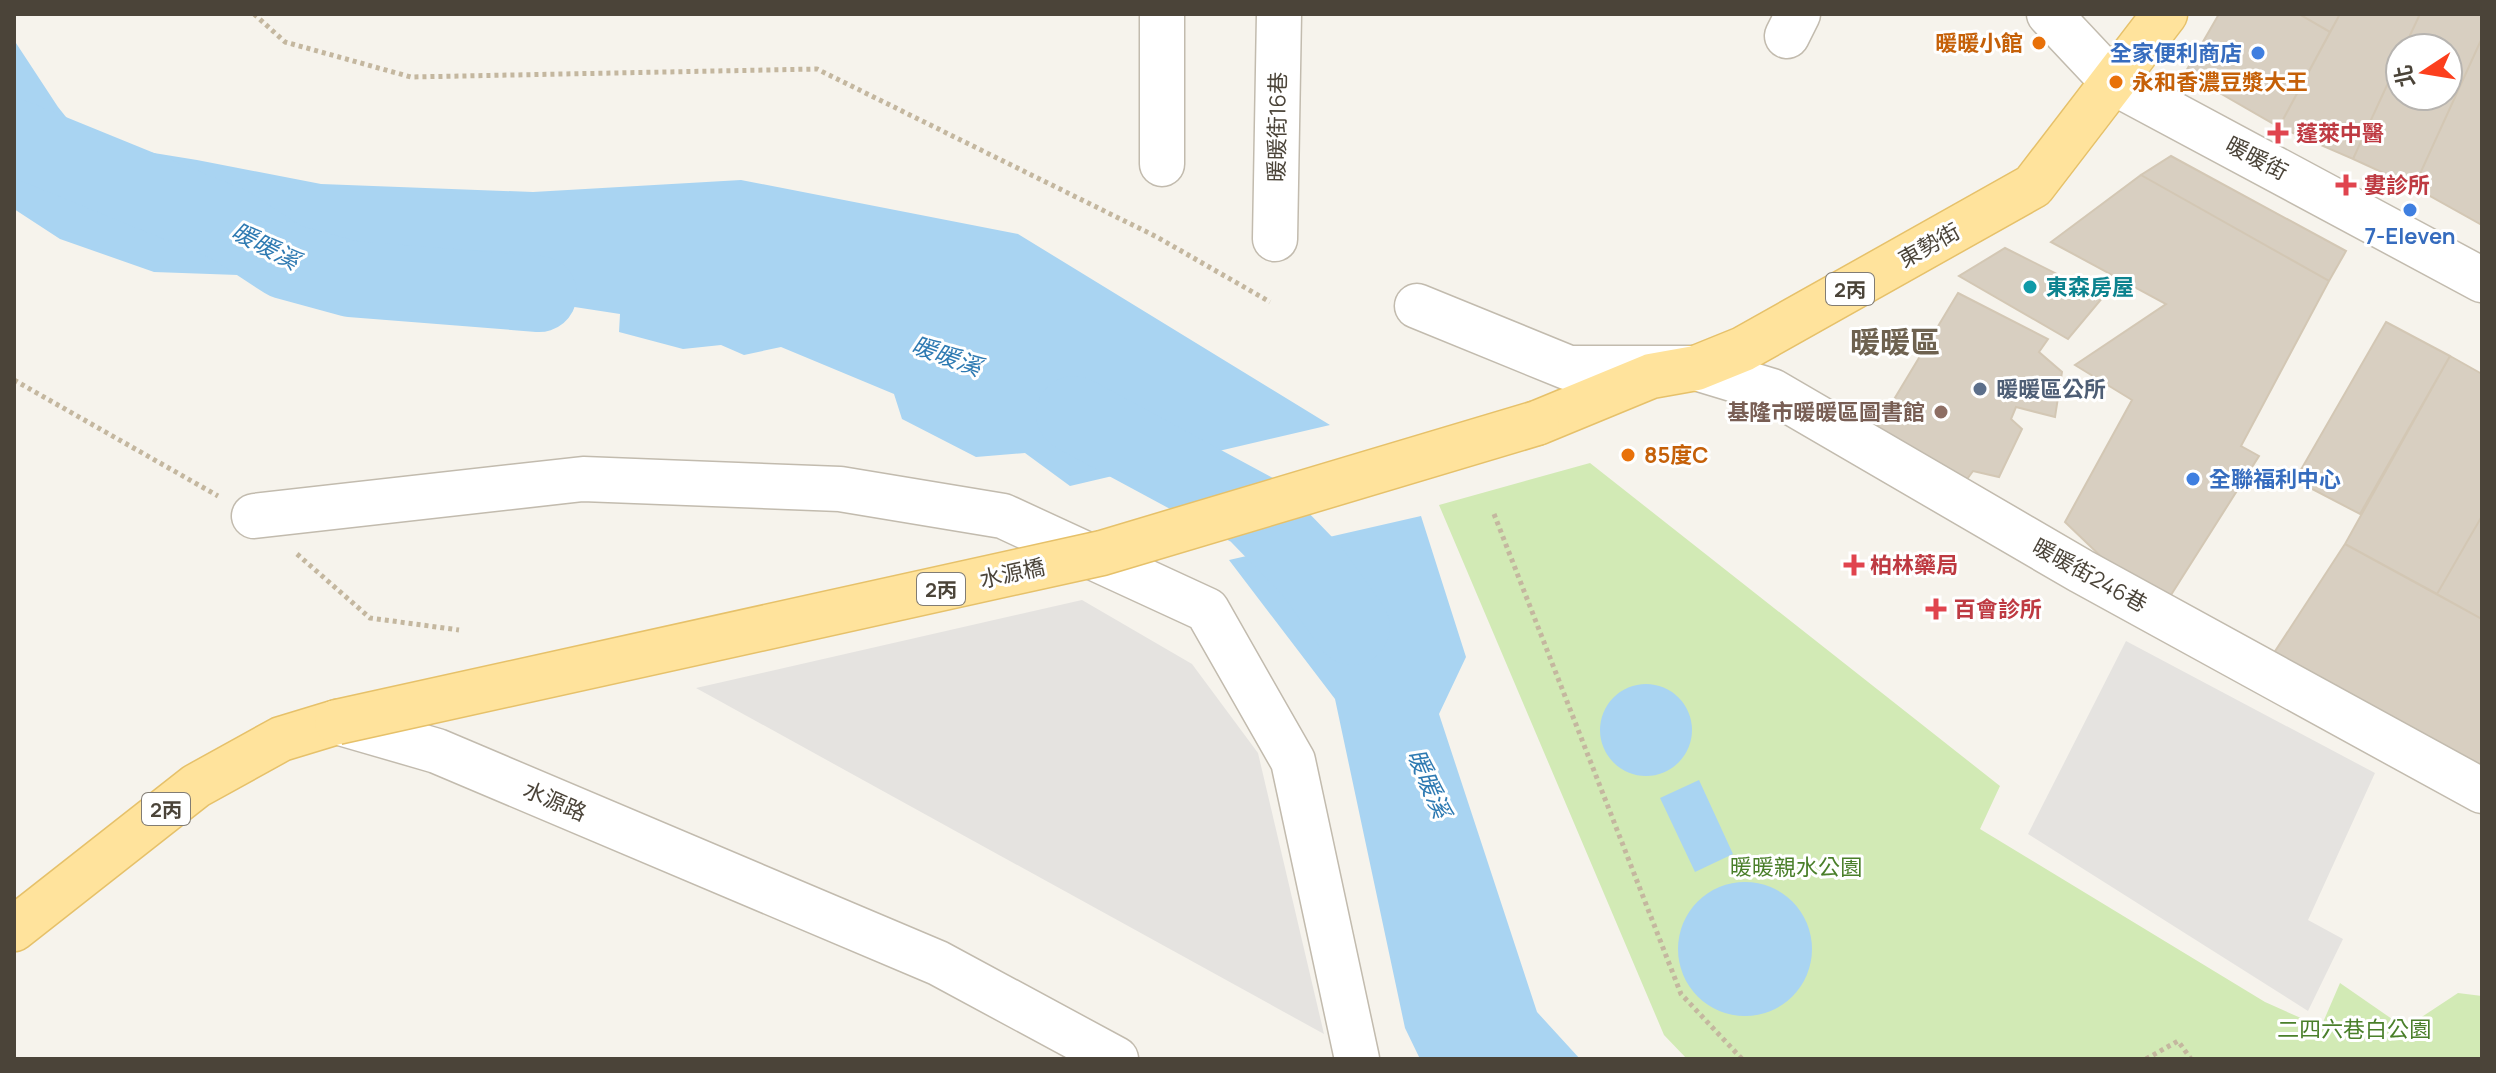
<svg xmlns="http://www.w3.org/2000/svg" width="2496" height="1073" font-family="Manrope,'Noto Sans TC',sans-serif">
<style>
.green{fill:#d2eab5}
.parking{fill:#e5e3e0}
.water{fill:#a9d4f2}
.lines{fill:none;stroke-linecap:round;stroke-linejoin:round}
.river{stroke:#a9d4f2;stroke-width:76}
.building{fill:#d8cfc1;stroke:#d3c7b4;stroke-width:2}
.minor-casing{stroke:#c2bbae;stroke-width:47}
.major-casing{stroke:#e6c16a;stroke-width:47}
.path{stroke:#c4b79f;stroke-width:5;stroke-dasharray:4 4;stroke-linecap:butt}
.minor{stroke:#fff;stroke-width:44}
.major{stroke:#ffe39c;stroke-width:44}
.major-bridge-casing{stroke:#e6c16a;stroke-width:47;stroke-linecap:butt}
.major-bridge{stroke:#ffe39c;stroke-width:44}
.food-dot{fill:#e8710a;stroke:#fff;stroke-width:3}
.shop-dot{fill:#3f7fe0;stroke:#fff;stroke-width:3}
.health-dot{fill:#e0444e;stroke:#fff;stroke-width:3}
.culture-dot{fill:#0f9aa8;stroke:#fff;stroke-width:3}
.service-dot{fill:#5c6f8a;stroke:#fff;stroke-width:3}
.education-dot{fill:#8d6e63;stroke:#fff;stroke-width:3}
.labels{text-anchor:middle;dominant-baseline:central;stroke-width:6;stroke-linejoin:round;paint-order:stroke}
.shield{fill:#fff;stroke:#817c74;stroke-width:2}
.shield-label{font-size:20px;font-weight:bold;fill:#4b4439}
.food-label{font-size:22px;font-weight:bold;fill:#c56008;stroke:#fff;text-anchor:start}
.shop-label{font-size:22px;font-weight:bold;fill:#366cbe;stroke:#fff;text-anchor:end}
.street-label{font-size:22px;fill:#4b4439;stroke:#fff}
.health-label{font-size:22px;font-weight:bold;fill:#be3a42;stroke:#fff;text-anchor:start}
.culture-label{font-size:22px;font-weight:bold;fill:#0d838f;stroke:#fff;text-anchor:start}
.service-label{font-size:22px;font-weight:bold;fill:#4e5e75;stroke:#fff;text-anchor:start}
.education-label{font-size:22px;font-weight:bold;fill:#785e54;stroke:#fff;text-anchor:end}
.park-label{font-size:22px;fill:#4a7f2a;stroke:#fff}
.water-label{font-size:24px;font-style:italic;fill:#2e7ab2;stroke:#fff}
.district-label{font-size:30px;font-weight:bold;fill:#6e6250;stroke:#fff}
</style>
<rect width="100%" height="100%" fill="#f6f3ec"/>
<path class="green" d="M 1590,463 L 2000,786 L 1980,829 L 2265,1002 L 2321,1027 L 2340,983 L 2405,1028 L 2458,993 L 2482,996 L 2482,1059 L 1687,1059 L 1664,1035 L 1439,505 Z"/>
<path class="parking" d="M 1082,600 L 1192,664 L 1258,753 L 1324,1034 L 696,688 Z
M 2126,641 L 2375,773 L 2308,920 L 2343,939 L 2308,1011 L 2028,834 Z"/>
<path class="water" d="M 14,40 L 58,107 L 86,142 L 197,160 L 321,184 L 533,192 L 741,180 L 1018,234 L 1330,425 L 1070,486 L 1025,453 L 976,457 L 902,419 L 894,394 L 781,347 L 744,355 L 721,345 L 683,349 L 619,332 L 620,314 L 302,265 L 275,280 L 256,284 L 238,275 L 154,272 L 60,239 L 14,209 Z
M 1421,516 L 1466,657 L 1439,714 L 1537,1012 L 1580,1059 L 1420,1059 L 1405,1028 L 1335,699 L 1229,560 Z
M1600 730a46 46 0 1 1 92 0a46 46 0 1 1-92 0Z
M 1699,780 L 1733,854 L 1695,872 L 1660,798 Z
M1678 949a67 67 0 1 1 134 0a67 67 0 1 1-134 0Z"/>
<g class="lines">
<path class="river" d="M 14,137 L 230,225 L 285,261 L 351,279 L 539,294
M 1074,414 L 1254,511 L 1312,571 L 1352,627"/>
</g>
<path class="building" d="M 2219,14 L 2299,14 L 2330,32 L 2279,127 L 2185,73 Z
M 2299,14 L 2340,14 L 2330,32 Z
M 2340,14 L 2420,14 L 2404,48 L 2400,48 L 2400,57 L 2353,159 L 2279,127 Z
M 2420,14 L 2482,14 L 2482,38 L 2414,187 L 2353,159 L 2400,57 L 2400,96 L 2448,96 L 2448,48 L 2404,48 Z
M 2482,38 L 2482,225 L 2414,187 Z
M 2171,156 L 2346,251 L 2329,281 L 2141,175 Z
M 2141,175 L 2329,281 L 2241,446 L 2259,456 L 2164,606 L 2138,592 L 2065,522 L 2132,400 L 2075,365 L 2166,304 L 2051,242 Z
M 2005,248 L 2103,297 L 2068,339 L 1959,276 Z
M 1958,293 L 2048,339 L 2039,352 L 2062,372 L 2055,417 L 2016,407 L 2011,419 L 2022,429 L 1999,477 L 1973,471 L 1965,482 L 1875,431 Z
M 2386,322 L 2450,356 L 2360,514 L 2295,480 Z
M 2450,356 L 2482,374 L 2482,516 L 2437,594 L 2345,544 Z
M 2482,516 L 2482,619 L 2437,594 Z
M 2345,544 L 2482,619 L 2482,773 L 2270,659 Z"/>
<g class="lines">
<defs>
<path id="minor" d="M 2049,14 L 2113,82 L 2482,280
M 1787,36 L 1798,14
M 1162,164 L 1162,14
M 1275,239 L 1279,14
M 1417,306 L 1569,368 L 1696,368 L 1772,391 L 2081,571 L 2482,791
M 254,516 L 583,479 L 840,489 L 1003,516 L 1207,610 L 1293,761 L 1357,1059
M 337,722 L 437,751 L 938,963 L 1116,1059"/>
<path id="major" d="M 1537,423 L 1651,376 L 1696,368 L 1743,349 L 2033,186 L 2165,14
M 14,929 L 196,786 L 281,739 L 337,722"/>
</defs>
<use href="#minor" class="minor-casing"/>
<use href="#major" class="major-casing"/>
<path class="path" d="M 254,14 L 285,42 L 411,77 L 817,69 L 1157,237 L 1270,302
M 14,380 L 218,496
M 1494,514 L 1681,994 L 1742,1059
M 297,554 L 370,618 L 459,630
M 2146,1059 L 2178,1041 L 2191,1059"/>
<use href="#minor" class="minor"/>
<use href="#major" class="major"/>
<defs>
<path id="major-bridge" d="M 337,722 L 1102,553 L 1537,423"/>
</defs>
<use href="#major-bridge" class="major-bridge-casing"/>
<use href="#major-bridge" class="major-bridge"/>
</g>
<g class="food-dot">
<circle cx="2039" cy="43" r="8"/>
<circle cx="2116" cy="82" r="8"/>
<circle cx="1628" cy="455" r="8"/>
</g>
<g class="shop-dot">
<circle cx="2258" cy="53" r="8"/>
<circle cx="2410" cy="210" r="8"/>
<circle cx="2193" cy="479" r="8"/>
</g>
<g class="health-dot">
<path d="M2274 121h8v8h8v8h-8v8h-8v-8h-8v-8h8z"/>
<path d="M2342 173h8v8h8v8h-8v8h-8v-8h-8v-8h8z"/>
<path d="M1850 553h8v8h8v8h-8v8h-8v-8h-8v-8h8z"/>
<path d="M1932 597h8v8h8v8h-8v8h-8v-8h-8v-8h8z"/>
</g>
<circle class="culture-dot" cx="2030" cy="287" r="8"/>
<circle class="service-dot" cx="1980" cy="389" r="8"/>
<circle class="education-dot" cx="1941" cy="412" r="8"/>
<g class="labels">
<g class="shield">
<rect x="1826" y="273" width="48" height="32" rx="6"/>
<rect x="917" y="573" width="48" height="32" rx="6"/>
<rect x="142" y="793" width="48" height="32" rx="6"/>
</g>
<g class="shield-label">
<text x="1850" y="289">2丙</text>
<text x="941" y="589">2丙</text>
<text x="166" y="809">2丙</text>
</g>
<g class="food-label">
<text x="2023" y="43" text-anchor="end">暖暖小館</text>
<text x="2132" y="82">永和香濃豆漿大王</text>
<text x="1644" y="455">85度C</text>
</g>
<g class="shop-label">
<text x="2242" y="53">全家便利商店</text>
<text x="2410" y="236" text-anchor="middle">7-Eleven</text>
<text x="2209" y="479" text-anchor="start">全聯福利中心</text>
</g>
<g class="street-label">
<text transform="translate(1277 127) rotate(-89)">暖暖街16巷</text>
<text transform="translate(2257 158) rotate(28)">暖暖街</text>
<text transform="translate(1929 245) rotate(-29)">東勢街</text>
<text transform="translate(1012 573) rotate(-12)">水源橋</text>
<text transform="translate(2090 575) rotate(29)">暖暖街246巷</text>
<text transform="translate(555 801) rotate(23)">水源路</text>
</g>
<g class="health-label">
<text x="2296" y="133">蓬萊中醫</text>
<text x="2364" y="185">婁診所</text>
<text x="1870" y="565">柏林藥局</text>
<text x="1954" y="609">百會診所</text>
</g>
<g class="culture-label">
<text x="2046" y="287">東森房屋</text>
</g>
<g class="service-label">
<text x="1996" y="389">暖暖區公所</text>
</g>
<g class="education-label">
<text x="1925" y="412">基隆市暖暖區圖書館</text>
</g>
<g class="park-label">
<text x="1796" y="867">暖暖親水公園</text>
<text x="2354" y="1029">二四六巷白公園</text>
</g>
<g class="water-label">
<text transform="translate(266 245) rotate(28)">暖暖溪</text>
<text transform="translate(947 355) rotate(20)">暖暖溪</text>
<text transform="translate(1430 783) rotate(67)">暖暖溪</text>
</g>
<g class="district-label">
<text x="1895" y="341">暖暖區</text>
</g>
</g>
<rect width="2496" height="1073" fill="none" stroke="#4b4439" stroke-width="32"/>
<g transform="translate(2424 72) rotate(258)"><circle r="38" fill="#ffffff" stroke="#b7b4b0" stroke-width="2"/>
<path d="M0-6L14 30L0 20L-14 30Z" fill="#fc3f1d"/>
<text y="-12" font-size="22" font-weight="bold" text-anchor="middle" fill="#4b4439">北</text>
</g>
</svg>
